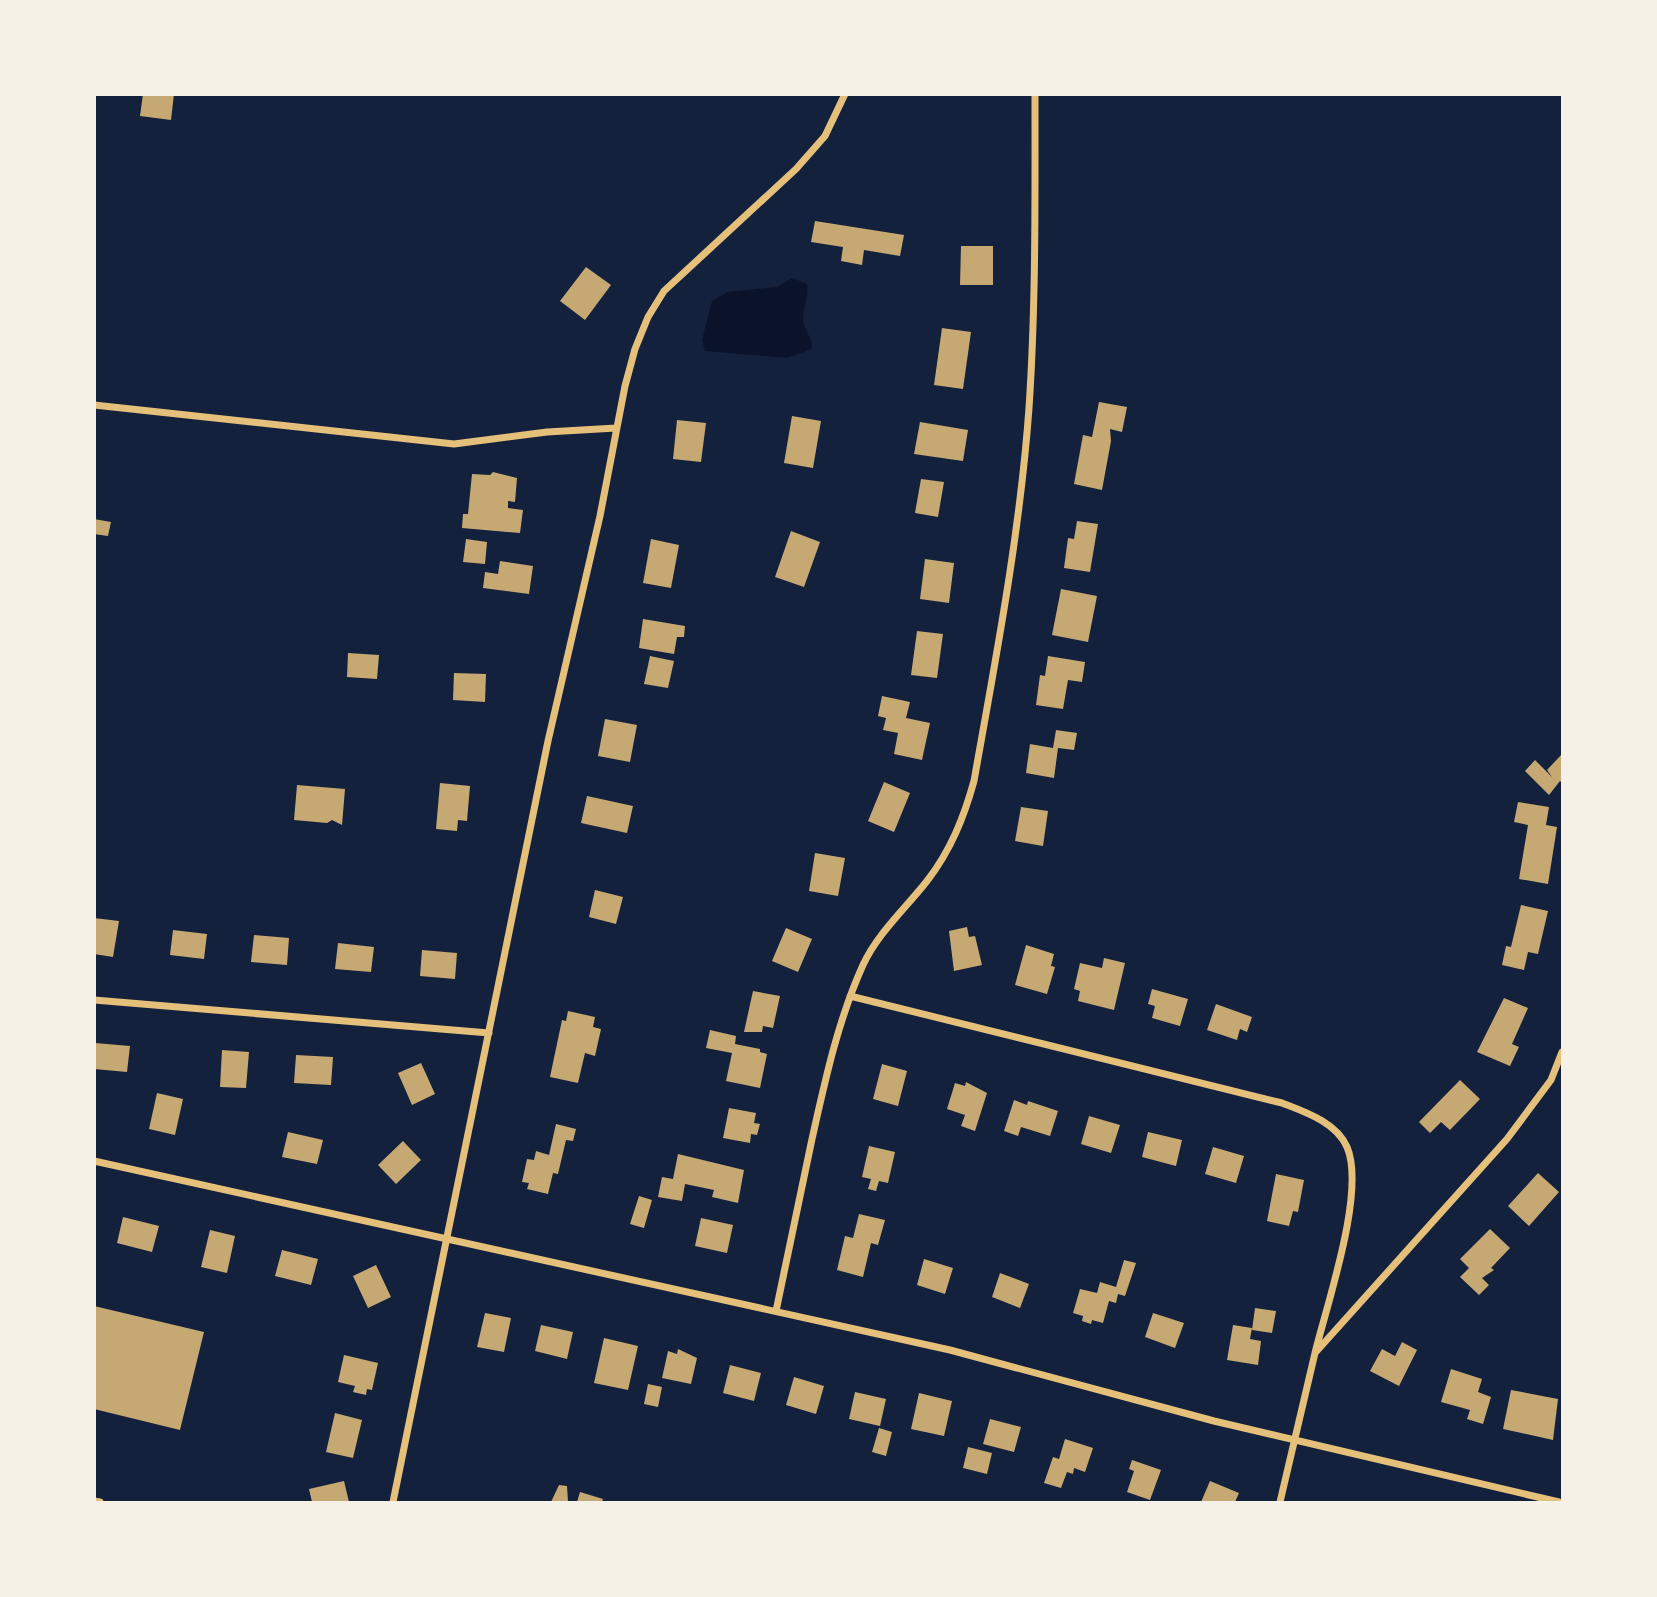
<svg xmlns="http://www.w3.org/2000/svg" width="1657" height="1597" font-family="Commissioner,sans-serif">
	<rect width="100%" height="100%" fill="#14213d"/>
	<path fill="#0b132b" d="M 792,278 L 807,284 C 809,297 803,307 803,320 C 804,331 813,338 812,349 L 787,358 L 705,351 L 702,340 L 712,301 L 728,292 L 777,287 Z"/>
	<path fill="#c6a872" d="M 143,94 L 174,94 L 171,120 L 140,116 Z
		M 815,221 L 904,235 L 900,256 L 864,250 L 862,265 L 841,261 L 843,247 L 811,242 Z
		M 961,246 L 993,246 L 993,285 L 960,285 Z
		M 586,267 L 611,285 L 585,320 L 560,301 Z
		M 942,328 L 971,332 L 963,389 L 934,385 Z
		M 1099,402 L 1127,407 L 1122,432 L 1110,429 L 1111,441 L 1102,490 L 1074,484 L 1083,435 L 1092,437 Z
		M 792,416 L 821,421 L 813,468 L 784,463 Z
		M 677,420 L 706,423 L 701,462 L 673,459 Z
		M 920,422 L 968,430 L 963,461 L 914,454 Z
		M 493,472 L 517,478 L 515,502 L 508,501 L 508,508 L 523,510 L 520,533 L 462,528 L 463,514 L 468,514 L 472,474 L 490,475 Z
		M 921,479 L 944,482 L 938,517 L 915,513 Z
		M 94,519 L 111,522 L 108,536 L 94,534 Z
		M 1077,521 L 1098,524 L 1090,572 L 1064,568 L 1068,538 L 1074,539 Z
		M 791,531 L 820,542 L 804,587 L 775,577 Z
		M 466,539 L 487,542 L 485,564 L 463,562 Z
		M 651,539 L 679,545 L 671,588 L 643,583 Z
		M 925,559 L 954,563 L 949,603 L 920,599 Z
		M 500,561 L 533,566 L 529,594 L 483,588 L 485,572 L 498,574 Z
		M 1061,589 L 1097,596 L 1088,642 L 1052,635 Z
		M 643,619 L 685,626 L 684,637 L 677,637 L 674,654 L 639,648 Z
		M 917,631 L 943,634 L 937,678 L 911,675 Z
		M 348,653 L 379,655 L 377,679 L 347,677 Z
		M 650,656 L 674,661 L 668,688 L 644,684 Z
		M 1048,656 L 1085,662 L 1082,682 L 1068,680 L 1063,709 L 1036,705 L 1040,675 L 1045,676 Z
		M 454,673 L 486,674 L 485,702 L 453,700 Z
		M 882,696 L 910,702 L 906,718 L 930,723 L 922,760 L 894,754 L 898,733 L 883,730 L 886,718 L 878,716 Z
		M 605,719 L 637,725 L 630,762 L 598,756 Z
		M 1056,730 L 1077,733 L 1074,750 L 1058,748 L 1054,778 L 1026,773 L 1030,744 L 1053,748 Z
		M 1562,754 L 1562,783 L 1560,781 L 1549,795 L 1525,771 L 1535,760 L 1552,777 L 1547,770 Z
		M 884,782 L 910,793 L 894,832 L 868,821 Z
		M 440,783 L 470,786 L 467,821 L 458,820 L 457,831 L 436,829 Z
		M 297,785 L 345,789 L 342,825 L 332,820 L 327,823 L 294,820 Z
		M 587,796 L 633,806 L 627,833 L 581,823 Z
		M 1518,802 L 1549,807 L 1546,825 L 1557,827 L 1548,884 L 1519,879 L 1528,825 L 1514,822 Z
		M 1021,807 L 1048,811 L 1043,846 L 1015,841 Z
		M 815,853 L 845,858 L 838,896 L 809,891 Z
		M 595,890 L 623,897 L 616,924 L 589,917 Z
		M 1521,905 L 1548,911 L 1538,954 L 1528,952 L 1524,970 L 1502,965 L 1506,946 L 1511,947 Z
		M 94,918 L 119,921 L 113,957 L 94,954 Z
		M 967,927 L 969,937 L 975,936 L 982,965 L 954,971 L 949,931 Z
		M 786,928 L 812,939 L 798,972 L 772,961 Z
		M 173,930 L 207,934 L 204,959 L 170,955 Z
		M 254,935 L 289,938 L 287,965 L 251,962 Z
		M 338,943 L 374,947 L 371,972 L 335,969 Z
		M 1026,945 L 1054,954 L 1051,966 L 1055,967 L 1047,994 L 1015,985 Z
		M 422,950 L 457,953 L 455,979 L 420,976 Z
		M 1104,958 L 1125,963 L 1114,1010 L 1078,1001 L 1080,991 L 1074,989 L 1080,963 L 1102,968 Z
		M 1152,989 L 1188,999 L 1180,1026 L 1152,1018 L 1155,1006 L 1148,1004 Z
		M 753,991 L 780,996 L 773,1028 L 763,1026 L 762,1032 L 744,1032 Z
		M 1504,998 L 1528,1008 L 1512,1044 L 1519,1047 L 1510,1066 L 1477,1052 Z
		M 1216,1004 L 1252,1017 L 1247,1032 L 1240,1029 L 1237,1040 L 1207,1030 Z
		M 568,1011 L 595,1017 L 593,1027 L 601,1029 L 595,1056 L 585,1053 L 578,1083 L 550,1077 L 562,1020 L 566,1021 Z
		M 710,1030 L 736,1036 L 735,1044 L 760,1049 L 760,1052 L 767,1054 L 760,1088 L 726,1081 L 732,1053 L 706,1048 Z
		M 95,1043 L 130,1046 L 127,1072 L 94,1069 Z
		M 222,1050 L 249,1052 L 246,1088 L 220,1087 Z
		M 296,1055 L 333,1057 L 331,1085 L 294,1083 Z
		M 421,1063 L 435,1094 L 412,1105 L 398,1073 Z
		M 882,1064 L 907,1071 L 898,1106 L 873,1099 Z
		M 1460,1080 L 1480,1099 L 1450,1130 L 1441,1122 L 1430,1133 L 1419,1122 Z
		M 966,1082 L 987,1093 L 975,1131 L 961,1126 L 965,1115 L 947,1109 L 955,1083 L 965,1086 Z
		M 157,1093 L 183,1099 L 175,1135 L 149,1129 Z
		M 1014,1100 L 1027,1105 L 1028,1101 L 1058,1111 L 1050,1136 L 1021,1127 L 1018,1136 L 1004,1131 Z
		M 729,1108 L 756,1113 L 754,1123 L 760,1124 L 757,1135 L 751,1134 L 750,1143 L 723,1138 Z
		M 1089,1116 L 1120,1125 L 1111,1153 L 1081,1144 Z
		M 556,1124 L 576,1129 L 573,1141 L 566,1140 L 558,1174 L 553,1173 L 548,1194 L 527,1189 L 529,1183 L 522,1182 L 527,1159 L 534,1160 L 536,1151 L 549,1155 Z
		M 288,1132 L 323,1140 L 317,1164 L 282,1157 Z
		M 1148,1132 L 1182,1140 L 1176,1166 L 1142,1157 Z
		M 403,1141 L 421,1160 L 396,1184 L 378,1165 Z
		M 869,1146 L 895,1152 L 888,1183 L 879,1181 L 876,1191 L 868,1189 L 871,1179 L 862,1177 Z
		M 1213,1147 L 1244,1156 L 1236,1183 L 1205,1174 Z
		M 678,1154 L 744,1170 L 738,1203 L 712,1197 L 714,1190 L 685,1184 L 682,1201 L 658,1197 L 662,1177 L 673,1179 Z
		M 1538,1173 L 1559,1192 L 1529,1226 L 1508,1206 Z
		M 1276,1174 L 1304,1180 L 1298,1212 L 1293,1211 L 1289,1226 L 1267,1221 Z
		M 639,1196 L 652,1200 L 644,1228 L 630,1224 Z
		M 859,1214 L 885,1220 L 878,1245 L 871,1243 L 863,1277 L 837,1270 L 845,1236 L 853,1238 Z
		M 123,1217 L 159,1226 L 152,1252 L 117,1243 Z
		M 701,1218 L 733,1225 L 727,1253 L 695,1246 Z
		M 1490,1229 L 1510,1248 L 1491,1268 L 1494,1270 L 1482,1278 L 1489,1285 L 1479,1295 L 1460,1277 L 1469,1268 L 1460,1259 Z
		M 210,1230 L 235,1236 L 227,1273 L 201,1267 Z
		M 282,1250 L 318,1259 L 311,1285 L 275,1276 Z
		M 924,1259 L 953,1268 L 945,1294 L 917,1285 Z
		M 1124,1260 L 1136,1263 L 1125,1296 L 1118,1294 L 1116,1303 L 1109,1301 L 1103,1323 L 1092,1320 L 1091,1324 L 1082,1321 L 1083,1316 L 1073,1313 L 1080,1289 L 1097,1293 L 1100,1282 L 1116,1287 Z
		M 376,1265 L 391,1297 L 368,1308 L 353,1276 Z
		M 1000,1273 L 1029,1284 L 1020,1308 L 992,1297 Z
		M 94,1306 L 204,1332 L 180,1430 L 94,1409 Z
		M 1255,1308 L 1276,1311 L 1272,1333 L 1252,1330 Z
		M 485,1313 L 511,1318 L 504,1352 L 477,1347 Z
		M 1153,1313 L 1184,1323 L 1175,1348 L 1145,1337 Z
		M 541,1325 L 573,1332 L 567,1359 L 535,1351 Z
		M 1233,1325 L 1252,1328 L 1250,1339 L 1261,1341 L 1258,1365 L 1227,1360 Z
		M 604,1338 L 638,1346 L 628,1390 L 594,1383 Z
		M 1402,1342 L 1417,1350 L 1399,1386 L 1370,1371 L 1382,1349 L 1395,1356 Z
		M 678,1349 L 697,1358 L 691,1384 L 662,1378 L 668,1351 L 677,1354 Z
		M 344,1355 L 378,1363 L 372,1390 L 367,1389 L 366,1395 L 353,1392 L 355,1386 L 338,1382 Z
		M 730,1365 L 761,1373 L 754,1401 L 723,1393 Z
		M 1451,1369 L 1482,1379 L 1478,1392 L 1491,1397 L 1483,1424 L 1467,1419 L 1470,1410 L 1441,1402 Z
		M 794,1377 L 824,1386 L 816,1414 L 786,1405 Z
		M 648,1384 L 662,1387 L 658,1407 L 644,1404 Z
		M 1511,1390 L 1558,1399 L 1553,1440 L 1503,1429 Z
		M 855,1392 L 886,1399 L 880,1426 L 849,1419 Z
		M 919,1393 L 952,1401 L 944,1436 L 911,1429 Z
		M 335,1413 L 362,1420 L 353,1458 L 326,1452 Z
		M 990,1419 L 1021,1427 L 1014,1452 L 983,1444 Z
		M 879,1428 L 892,1432 L 886,1456 L 872,1452 Z
		M 1065,1439 L 1093,1448 L 1085,1472 L 1074,1468 L 1073,1474 L 1067,1472 L 1061,1488 L 1044,1483 L 1053,1457 L 1059,1459 Z
		M 968,1447 L 992,1453 L 987,1474 L 963,1468 Z
		M 1132,1460 L 1161,1470 L 1150,1500 L 1127,1492 L 1134,1471 L 1129,1469 Z
		M 344,1481 L 349,1502 L 312,1502 L 309,1489 Z
		M 1210,1481 L 1239,1493 L 1235,1502 L 1201,1502 Z
		M 559,1485 L 567,1486 L 568,1502 L 551,1502 Z
		M 580,1492 L 603,1499 L 602,1502 L 577,1502 Z"/>
	<g fill="none" stroke-linecap="round" stroke-linejoin="round">
		<path stroke="#e5c07b" stroke-width="7" d="M 94,405 L 454,444 L 547,432 L 616,428
			M 850,996 L 1282,1103 C 1305,1112 1336,1122 1347,1147 C 1366,1191 1327,1304 1315,1353
			M 94,1000 L 489,1033
			M 94,1161 L 950,1350 L 1214,1421 L 1559,1502
			M 776,1311 C 788,1254 800,1196 812,1139 C 825,1081 838,1020 863,965 C 878,933 905,909 927,881 C 951,850 964,817 974,781 C 996,657 1020,533 1029,408 C 1036,303 1035,199 1035,94
			M 94,1501 L 100,1502
			M 393,1502 L 548,741 L 600,516 L 625,386 L 635,349 L 648,317 L 664,291 L 796,169 L 825,136 L 845,94
			M 1280,1502 L 1315,1353 L 1507,1139 L 1551,1080 L 1562,1052"/>
	</g>
	<rect width="1657" height="1597" fill="none" stroke="#f6f1e7" stroke-width="192"/>
</svg>
